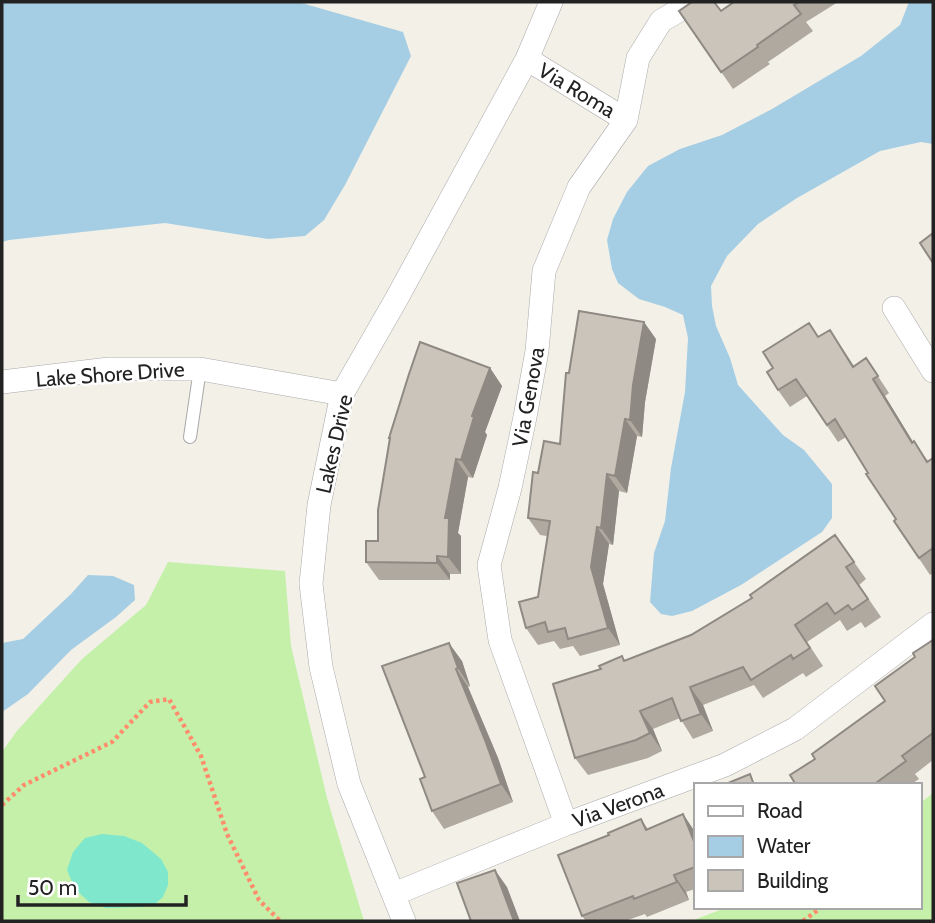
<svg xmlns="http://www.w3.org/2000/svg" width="935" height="923" font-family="Cabin,sans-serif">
	<rect width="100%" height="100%" fill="#f3f0e8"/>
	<path fill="#c4f0aa" d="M 168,562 L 285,571 L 291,646 L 327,798 L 364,921 L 2,921 L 2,752 L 16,732 L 82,659 L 146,605 Z
		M 933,793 L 933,921 L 691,921 L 728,907 L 919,907 L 919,804 Z"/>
	<path fill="#7fe8cc" d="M 102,834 L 124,836 L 142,843 L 161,859 L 168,872 L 168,885 L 163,897 L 155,904 L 142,907 L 106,908 L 89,902 L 75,889 L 67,870 L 73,852 L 85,838 Z"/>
	<path fill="#a5cee4" d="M 2,2 L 298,2 L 403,32 L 411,56 L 345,185 L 324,220 L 305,236 L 268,239 L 165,223 L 9,240 L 2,242 Z
		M 909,2 L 933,2 L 933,144 L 921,142 L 880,151 L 797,198 L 758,224 L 727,256 L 711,286 L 712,306 L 716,326 L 730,358 L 738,385 L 783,435 L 804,450 L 832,484 L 832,518 L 822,532 L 741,585 L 692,611 L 672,616 L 661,614 L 650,602 L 654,553 L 665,521 L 671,468 L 685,392 L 688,338 L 683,315 L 665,307 L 639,299 L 618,283 L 612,269 L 607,240 L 613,219 L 627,192 L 648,166 L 680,149 L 722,135 L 772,109 L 861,56 L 900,25 Z
		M 88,575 L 113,576 L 134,585 L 135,600 L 116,617 L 71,650 L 28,694 L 2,712 L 2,643 L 23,639 L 71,594 Z"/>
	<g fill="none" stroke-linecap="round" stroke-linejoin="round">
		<defs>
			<path id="lane" d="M 190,437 L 200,369"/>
			<path id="street" d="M 527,59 L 626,120
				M 894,308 L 933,371
				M 2,382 L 109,369 L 200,369 L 342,394
				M 566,824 L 500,640 L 489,565 L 510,488 L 525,417 L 537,351 L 544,271 L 579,187 L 626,120 L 638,58 L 661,21 L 693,2
				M 394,894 L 566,824 L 725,765 L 795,729 L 933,624
				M 404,921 L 349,784 L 321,667 L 311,584 L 319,505 L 342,394 L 397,298 L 527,59 L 551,2"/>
		</defs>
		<use href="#lane" stroke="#a9a9a9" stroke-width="14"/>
		<use href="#street" stroke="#a9a9a9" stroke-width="24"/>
		<path stroke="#ff8d6c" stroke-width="4.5" stroke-dasharray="3.5 3.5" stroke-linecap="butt" d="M 2,805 L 24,785 L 112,742 L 150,702 L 169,699 L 201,756 L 227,834 L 259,900 L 280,921
			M 803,921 L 822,907"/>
		<use href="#lane" stroke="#fff" stroke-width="12"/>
		<use href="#street" stroke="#fff" stroke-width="23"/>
	</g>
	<path fill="#afa9a0" d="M 734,2 L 838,2 L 806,22 L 813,31 L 768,62 L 770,64 L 733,89 L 679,11 L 721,11 Z
		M 809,323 L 819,337 L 830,330 L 854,366 L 866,358 L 889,393 L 885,396 L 913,442 L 928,461 L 933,459 L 933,573 L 930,575 L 894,521 L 896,519 L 846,437 L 838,442 L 807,396 L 790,407 L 778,390 Z
		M 656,339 L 645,402 L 642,437 L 637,436 L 627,493 L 619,491 L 613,545 L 609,544 L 603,584 L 620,645 L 580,656 L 573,646 L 560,649 L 554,641 L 538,645 L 526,628 L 538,597 L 547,536 L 540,535 L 528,518 L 538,473 L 560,444 L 569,373 Z
		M 490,368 L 502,386 L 485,432 L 487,435 L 473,478 L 468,477 L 458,533 L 461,536 L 461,574 L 450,574 L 450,580 L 379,580 L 366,562 L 378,541 L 390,439 L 389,438 Z
		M 835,535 L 866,579 L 859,585 L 881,617 L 865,628 L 861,622 L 847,631 L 840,620 L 807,642 L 823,666 L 806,677 L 803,673 L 763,698 L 754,685 L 703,705 L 713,731 L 693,739 L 680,718 L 653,729 L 662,751 L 648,758 L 588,775 L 575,758 L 601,669 L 622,656 L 625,661 L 691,635 L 752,598 Z
		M 933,640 L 933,760 L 915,774 L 919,779 L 910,785 L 796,785 L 815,759 L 885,701 L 915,657 Z
		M 462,661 L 470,686 L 468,687 L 498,758 L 513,802 L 444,829 L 432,811 L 425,777 L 382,666 Z
		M 683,814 L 695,832 L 695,889 L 686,892 L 689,900 L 647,917 L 645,914 L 625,921 L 586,921 L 582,916 L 609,835 L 641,819 L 648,829 Z"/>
	<path fill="#8e8982" d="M 644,322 L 656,339 L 645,402 L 642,437 L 630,420 L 633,385 Z
		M 490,368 L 502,386 L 485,432 L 487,435 L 473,478 L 461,460 L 472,416 Z
		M 873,379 L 885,396 L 924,460 L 912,443 Z
		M 625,419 L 637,436 L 627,493 L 615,476 Z
		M 456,459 L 468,477 L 458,533 L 461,536 L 461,574 L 448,557 L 445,518 Z
		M 607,474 L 619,491 L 613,545 L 601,528 Z
		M 597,527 L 609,544 L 603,584 L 620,645 L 608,628 L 591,567 Z
		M 437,556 L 450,574 L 450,580 L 437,563 Z
		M 449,643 L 462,661 L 470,686 L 458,668 Z
		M 456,669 L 468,687 L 498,758 L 513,802 L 501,784 Z
		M 690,687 L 703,705 L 713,731 L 701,714 Z
		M 640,711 L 653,729 L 662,751 L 650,733 Z
		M 683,814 L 695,832 L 695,844 Z
		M 495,870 L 507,887 L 520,921 L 514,921 Z
		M 674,875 L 686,892 L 689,900 L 677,882 Z"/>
	<path fill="#cbc4ba" stroke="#8e8982" stroke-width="2" d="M 692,2 L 714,2 L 721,11 L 734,2 L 799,2 L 794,5 L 801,14 L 757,45 L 758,47 L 721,72 L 679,11 Z
		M 933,233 L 933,263 L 920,243 Z
		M 579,311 L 644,322 L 633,385 L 630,420 L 625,419 L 615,476 L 607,474 L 601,528 L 597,527 L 591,567 L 608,628 L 568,639 L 565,628 L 548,632 L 545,622 L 526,628 L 519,602 L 538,597 L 550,521 L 528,518 L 533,472 L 538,473 L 544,441 L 560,444 L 566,373 L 569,373 Z
		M 809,323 L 818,337 L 830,330 L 853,367 L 866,358 L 878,376 L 873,379 L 912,443 L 914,441 L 927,462 L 933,458 L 933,548 L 919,558 L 894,521 L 896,519 L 866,474 L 868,473 L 835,419 L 827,425 L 796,379 L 778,390 L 767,372 L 773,368 L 763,352 Z
		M 420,342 L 490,368 L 472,416 L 474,417 L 461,460 L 456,459 L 445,518 L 449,518 L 448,557 L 437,556 L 437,563 L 366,562 L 366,541 L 378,541 L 378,510 L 390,438 L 389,438 L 409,374 Z
		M 835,535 L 854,562 L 846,567 L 868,599 L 852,610 L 848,605 L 835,614 L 827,603 L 795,625 L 810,648 L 793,659 L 791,655 L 751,680 L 743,667 L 690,687 L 701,714 L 681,721 L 672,698 L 640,711 L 650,733 L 636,740 L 575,758 L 553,684 L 601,669 L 599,666 L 622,656 L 624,661 L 691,635 L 752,598 L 750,595 Z
		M 933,640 L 933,733 L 902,756 L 906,761 L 873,785 L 796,785 L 790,775 L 815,759 L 812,754 L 885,701 L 875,686 L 915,657 L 913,653 Z
		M 449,643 L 458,668 L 456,669 L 485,740 L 501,784 L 432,811 L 420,779 L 425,777 L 382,666 Z
		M 750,774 L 754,785 L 729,785 L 728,783 Z
		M 683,814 L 695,844 L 695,867 L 674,875 L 677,882 L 634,899 L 633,896 L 582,916 L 558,855 L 609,835 L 608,833 L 641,819 L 646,830 Z
		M 495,870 L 514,921 L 471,921 L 457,883 Z"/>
	<g text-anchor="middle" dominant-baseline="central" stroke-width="5" stroke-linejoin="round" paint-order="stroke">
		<g font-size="21" fill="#222" stroke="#fff">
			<text transform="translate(577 90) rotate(31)">Via Roma</text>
			<text transform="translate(110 374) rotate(-4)">Lake Shore Drive</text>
			<text transform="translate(528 397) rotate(-80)">Via Genova</text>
			<text transform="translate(334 444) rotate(-77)">Lakes Drive</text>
			<text transform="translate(618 805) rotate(-20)">Via Verona</text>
		</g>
	</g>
	<rect width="935" height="923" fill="none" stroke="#222222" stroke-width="7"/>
	<rect x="694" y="783" width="228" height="126" fill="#ffffff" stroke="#a7a7a7" stroke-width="2"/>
	<rect x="708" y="806" width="35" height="10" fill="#ffffff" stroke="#a7a7a7" stroke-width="2"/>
	<text x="757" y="818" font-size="21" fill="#222222">Road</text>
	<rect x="708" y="836" width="35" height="21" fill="#a5cee4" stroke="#a7a7a7" stroke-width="2"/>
	<text x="757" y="853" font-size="21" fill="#222222">Water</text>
	<rect x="708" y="870" width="35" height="21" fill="#cbc4ba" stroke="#a7a7a7" stroke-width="2"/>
	<text x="757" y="888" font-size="21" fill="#222222">Building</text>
	<path d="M18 895v10h168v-10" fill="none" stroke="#222222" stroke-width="3.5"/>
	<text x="28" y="895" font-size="21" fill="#222222" stroke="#ffffff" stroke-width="5" paint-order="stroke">50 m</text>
</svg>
